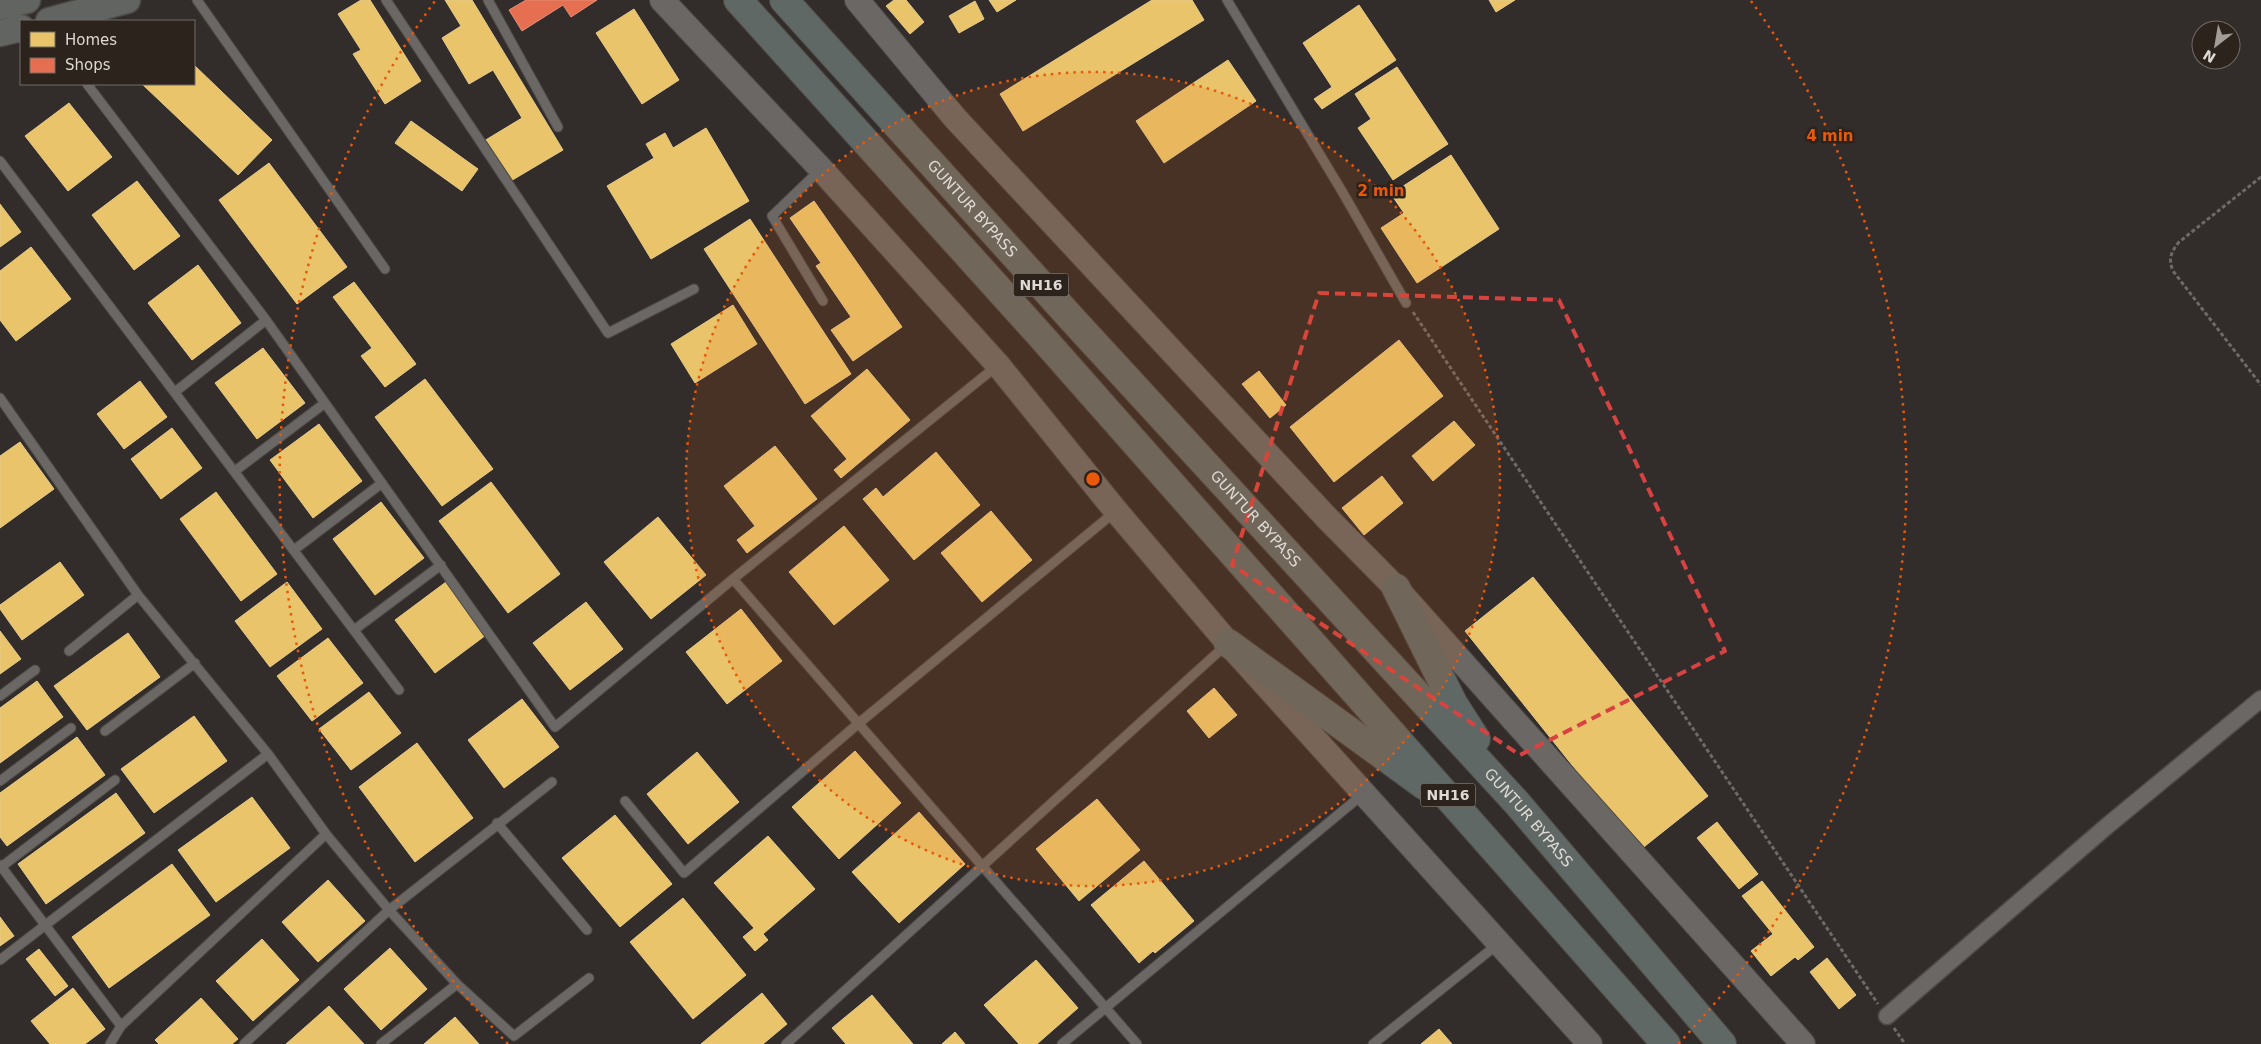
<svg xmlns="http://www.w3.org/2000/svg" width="2261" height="1044" font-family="'DejaVu Sans',sans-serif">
	<rect width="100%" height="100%" fill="#322d2a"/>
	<path fill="#e9c46a" stroke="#e6ca8a" d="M 361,0 L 370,0 L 421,81 L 385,104 L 353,54 L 361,50 L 338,14 Z
		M 445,0 L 472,0 L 563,150 L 509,182 L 484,141 L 522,118 L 493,70 L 469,84 L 442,38 L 461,26 Z
		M 894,0 L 906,0 L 924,22 L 910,34 L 886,6 Z
		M 989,0 L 1016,0 L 997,12 Z
		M 1152,0 L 1192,0 L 1204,20 L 1023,131 L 1000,94 Z
		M 1489,0 L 1515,0 L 1496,12 Z
		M 975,1 L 984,19 L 959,33 L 949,16 Z
		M 1359,5 L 1396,60 L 1322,109 L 1314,99 L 1332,87 L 1303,43 Z
		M 634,9 L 679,80 L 642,104 L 596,33 Z
		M 1228,60 L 1256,101 L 1164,163 L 1136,121 Z
		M 194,65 L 272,140 L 238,175 L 142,84 L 194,84 Z
		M 1397,67 L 1448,144 L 1393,180 L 1358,128 L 1371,119 L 1355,94 Z
		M 69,103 L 112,157 L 68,191 L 25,136 Z
		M 411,121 L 478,169 L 462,191 L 395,143 Z
		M 706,128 L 749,201 L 651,259 L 607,186 L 654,158 L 646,144 L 665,133 L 673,148 Z
		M 1451,155 L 1499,229 L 1417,283 L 1381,228 L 1404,213 L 1391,194 Z
		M 269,163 L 347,267 L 297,304 L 219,200 Z
		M 137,181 L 180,236 L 134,270 L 92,215 Z
		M 814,201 L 902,327 L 853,361 L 831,330 L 851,317 L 816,266 L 821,263 L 790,218 Z
		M 0,204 L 21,232 L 0,247 Z
		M 750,219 L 851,374 L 805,404 L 704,249 Z
		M 31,247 L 71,299 L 16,341 L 0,320 L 0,271 Z
		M 198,265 L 241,323 L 192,360 L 148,303 Z
		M 354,282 L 416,364 L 385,387 L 361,356 L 372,348 L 333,297 Z
		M 733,305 L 757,344 L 695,383 L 671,344 Z
		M 1399,340 L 1443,396 L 1334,482 L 1290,427 Z
		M 263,348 L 305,403 L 257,439 L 215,383 Z
		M 867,369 L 910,420 L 841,478 L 834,470 L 847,459 L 811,416 Z
		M 1259,371 L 1286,405 L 1270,418 L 1242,384 Z
		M 425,379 L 493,469 L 442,506 L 375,417 Z
		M 140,381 L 167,417 L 124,449 L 97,414 Z
		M 1454,421 L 1475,445 L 1433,481 L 1412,456 Z
		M 319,424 L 362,481 L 313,518 L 270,460 Z
		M 172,428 L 202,468 L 161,499 L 131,459 Z
		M 20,442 L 54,489 L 0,528 L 0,456 Z
		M 775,446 L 817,499 L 747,553 L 737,540 L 755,526 L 724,486 Z
		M 936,452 L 980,505 L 914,560 L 863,499 L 876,488 L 883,497 Z
		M 1382,476 L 1403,503 L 1364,535 L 1342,508 Z
		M 491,482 L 560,574 L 508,613 L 439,521 Z
		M 216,492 L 277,574 L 241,601 L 180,519 Z
		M 381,502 L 424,558 L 375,595 L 333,539 Z
		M 991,511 L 1032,560 L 982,602 L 941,553 Z
		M 658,517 L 706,575 L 651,619 L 604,562 Z
		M 844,526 L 889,580 L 834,625 L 789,572 Z
		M 60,562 L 84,595 L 22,640 L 0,609 L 0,605 Z
		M 1533,577 L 1708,796 L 1640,850 L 1465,631 Z
		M 287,582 L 322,629 L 270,667 L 235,621 Z
		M 446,582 L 486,635 L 435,673 L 395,620 Z
		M 586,602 L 623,649 L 570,690 L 533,643 Z
		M 741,609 L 782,661 L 727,704 L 686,652 Z
		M 0,631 L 21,659 L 0,674 Z
		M 128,633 L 160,677 L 87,730 L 54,686 Z
		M 328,638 L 363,683 L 312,721 L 277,676 Z
		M 37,681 L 63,717 L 0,763 L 0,708 Z
		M 1214,688 L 1237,715 L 1209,738 L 1187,711 Z
		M 369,692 L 401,733 L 351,770 L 319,729 Z
		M 522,699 L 559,747 L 504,788 L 468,740 Z
		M 194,716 L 227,761 L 154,813 L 121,769 Z
		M 77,737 L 105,775 L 7,846 L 0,837 L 0,793 Z
		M 417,743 L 473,818 L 415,862 L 359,787 Z
		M 855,751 L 901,803 L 839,859 L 792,807 Z
		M 697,752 L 739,802 L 688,844 L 647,794 Z
		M 116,793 L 145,833 L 46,904 L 18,864 Z
		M 252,797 L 290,848 L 216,902 L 178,850 Z
		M 1097,799 L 1140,850 L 1079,901 L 1036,849 Z
		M 919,812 L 965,864 L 899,923 L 852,872 Z
		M 615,815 L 672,884 L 620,927 L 562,858 Z
		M 1717,822 L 1758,874 L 1739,889 L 1697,838 Z
		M 768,836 L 815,889 L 763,934 L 768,940 L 755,951 L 743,937 L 754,928 L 714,883 Z
		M 1144,861 L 1194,921 L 1155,953 L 1153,951 L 1139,963 L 1091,905 Z
		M 172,864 L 210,915 L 109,988 L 72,937 Z
		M 328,880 L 365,921 L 318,962 L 282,922 Z
		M 1762,881 L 1814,947 L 1798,960 L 1795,957 L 1771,976 L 1751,951 L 1773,934 L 1742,896 Z
		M 683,898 L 746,975 L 693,1019 L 630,942 Z
		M 0,917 L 14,936 L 0,946 Z
		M 262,939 L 299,980 L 253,1021 L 216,981 Z
		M 390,948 L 427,989 L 381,1030 L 344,989 Z
		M 39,949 L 68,986 L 55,996 L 26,959 Z
		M 1827,958 L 1856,995 L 1839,1009 L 1810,972 Z
		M 1036,960 L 1078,1008 L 1037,1044 L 1019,1044 L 984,1005 Z
		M 73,988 L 105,1029 L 85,1044 L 50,1044 L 31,1021 Z
		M 762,993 L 787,1024 L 763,1044 L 701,1044 Z
		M 872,995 L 913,1044 L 846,1044 L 832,1028 Z
		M 201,998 L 238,1039 L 232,1044 L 159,1044 L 155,1040 Z
		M 329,1006 L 364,1044 L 286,1044 Z
		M 455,1017 L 479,1044 L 424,1044 Z
		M 1439,1029 L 1452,1044 L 1421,1044 Z
		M 955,1032 L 965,1044 L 942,1044 Z"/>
	<path fill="#e76f51" stroke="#e48f78" d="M 526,0 L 597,0 L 571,17 L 563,5 L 522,31 L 509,10 Z"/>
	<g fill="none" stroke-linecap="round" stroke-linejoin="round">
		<defs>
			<path id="lane" d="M 197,0 L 385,269
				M 386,0 L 608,333 L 694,289
				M 488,0 L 558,127
				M 1227,0 L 1343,193 L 1406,303
				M 87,84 L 266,320 L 555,727 L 733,579 L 998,365
				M 0,161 L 399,690
				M 821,169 L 772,216 L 823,301
				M 175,392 L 266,320
				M 0,398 L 138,595 L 268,754 L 326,834 L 389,910 L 457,984 L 514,1036 L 589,978
				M 235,471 L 325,403
				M 294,550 L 382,483
				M 733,579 L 1137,1044
				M 354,630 L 441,565
				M 69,651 L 138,595
				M 0,696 L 35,670
				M 105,731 L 195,663
				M 0,781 L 71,728
				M 625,801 L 684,873 L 859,723 L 1116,511
				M 497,823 L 587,930
				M 0,865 L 121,1026
				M 0,868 L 115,780
				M 0,960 L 268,754
				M 110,1044 L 121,1026 L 326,834
				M 244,1044 L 389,910 L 552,782
				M 381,1044 L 457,984
				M 786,1044 L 1226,645
				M 1062,1044 L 1363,794
				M 1373,1044 L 1498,944"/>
			<path id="street" d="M 1887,1016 L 2107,826 L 2261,699"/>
			<path id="secondary" d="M 662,0 L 821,169 L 998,365 L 1116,511 L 1228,643 L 1590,1044
				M 857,0 L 955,118 L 1326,517 L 1396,588 L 1803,1044"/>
			<path id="primary" d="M 0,6 L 27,0
				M 49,21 L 127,0
				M 0,33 L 21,28"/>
			<g id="highway">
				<path d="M 738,0 L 1040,335 L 1666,1044"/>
				<path id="s1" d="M 784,0 L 1072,319 L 1517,803 L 1722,1044"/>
				<path d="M 1396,588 L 1453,703 L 1476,739"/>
				<path d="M 1228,643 L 1425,786"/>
			</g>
		</defs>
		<use href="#lane" stroke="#4d4945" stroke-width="11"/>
		<use href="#street" stroke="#4d4945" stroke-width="19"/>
		<use href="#secondary" stroke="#4d4945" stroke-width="26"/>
		<use href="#primary" stroke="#4d4945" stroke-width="29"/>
		<use href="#highway" stroke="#4d4945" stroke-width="30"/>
		<path stroke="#6e6a67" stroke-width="3" stroke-dasharray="4 2.5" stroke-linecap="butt" d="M 2261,177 L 2179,242 C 2171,252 2168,259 2173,271 L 2261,385
			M 1413,312 L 1878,1004
			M 1894,1028 L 1905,1044"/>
		<use href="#lane" stroke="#6a6764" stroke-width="9"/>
		<use href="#street" stroke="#6a6764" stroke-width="16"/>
		<use href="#secondary" stroke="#6a6764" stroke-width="24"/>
		<use href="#primary" stroke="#616461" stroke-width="26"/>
		<use href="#highway" stroke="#606865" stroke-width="28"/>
	</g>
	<path fill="none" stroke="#d74342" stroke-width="4" stroke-dasharray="10 6" stroke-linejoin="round" d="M 1319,293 L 1559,300 L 1725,651 L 1520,755 L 1232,565 Z"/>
	<circle cx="1093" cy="479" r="407" fill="#e8590c" fill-opacity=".12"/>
	<g fill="none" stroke="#e8590c" stroke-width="2.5" stroke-dasharray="2.5 5">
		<circle cx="1093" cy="479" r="407"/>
		<path d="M508 1044A813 813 0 0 1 435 1M1751 1A813 813 0 0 1 1678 1044"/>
	</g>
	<g text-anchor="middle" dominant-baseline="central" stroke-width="5" stroke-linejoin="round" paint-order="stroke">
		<g fill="#2b231c" stroke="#a8a29d" stroke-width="1">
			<rect x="1013.5" y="273.5" width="55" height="23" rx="4"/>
			<rect x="1420.5" y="783.5" width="55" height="23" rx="4"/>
		</g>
		<g font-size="14" font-weight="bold" fill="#ded9d4">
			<text x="1041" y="285">NH16</text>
			<text x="1448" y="795">NH16</text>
		</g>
		<g font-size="15" fill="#ded9d4" stroke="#2b231c">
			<text stroke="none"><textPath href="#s1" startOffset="281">GUNTUR BYPASS</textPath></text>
			<text stroke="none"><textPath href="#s1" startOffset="701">GUNTUR BYPASS</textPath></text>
			<text stroke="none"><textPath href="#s1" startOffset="1106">GUNTUR BYPASS</textPath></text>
		</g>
	</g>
	<circle cx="1093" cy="479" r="8" fill="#e8590c" stroke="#2b231c" stroke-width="2.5"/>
	<g font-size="15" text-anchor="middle" font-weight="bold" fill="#e8590c" stroke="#2b231c" stroke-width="5" stroke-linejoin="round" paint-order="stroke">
		<text x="1830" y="141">4 min</text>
		<text x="1381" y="196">2 min</text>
	</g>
	<rect x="20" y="20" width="175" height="65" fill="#2b231c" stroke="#736c66"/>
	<rect x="30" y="32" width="25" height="15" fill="#e9c46a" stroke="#736c66"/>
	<text x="65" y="45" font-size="15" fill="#ded9d4">Homes</text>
	<rect x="30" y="58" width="25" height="15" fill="#e76f51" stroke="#736c66"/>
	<text x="65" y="70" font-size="15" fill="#ded9d4">Shops</text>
	<g transform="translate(2216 45) rotate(211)"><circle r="24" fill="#2b231c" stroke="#736c66"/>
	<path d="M0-4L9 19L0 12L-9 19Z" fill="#a29d98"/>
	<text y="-8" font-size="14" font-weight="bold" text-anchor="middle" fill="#ded9d4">N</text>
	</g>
</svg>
